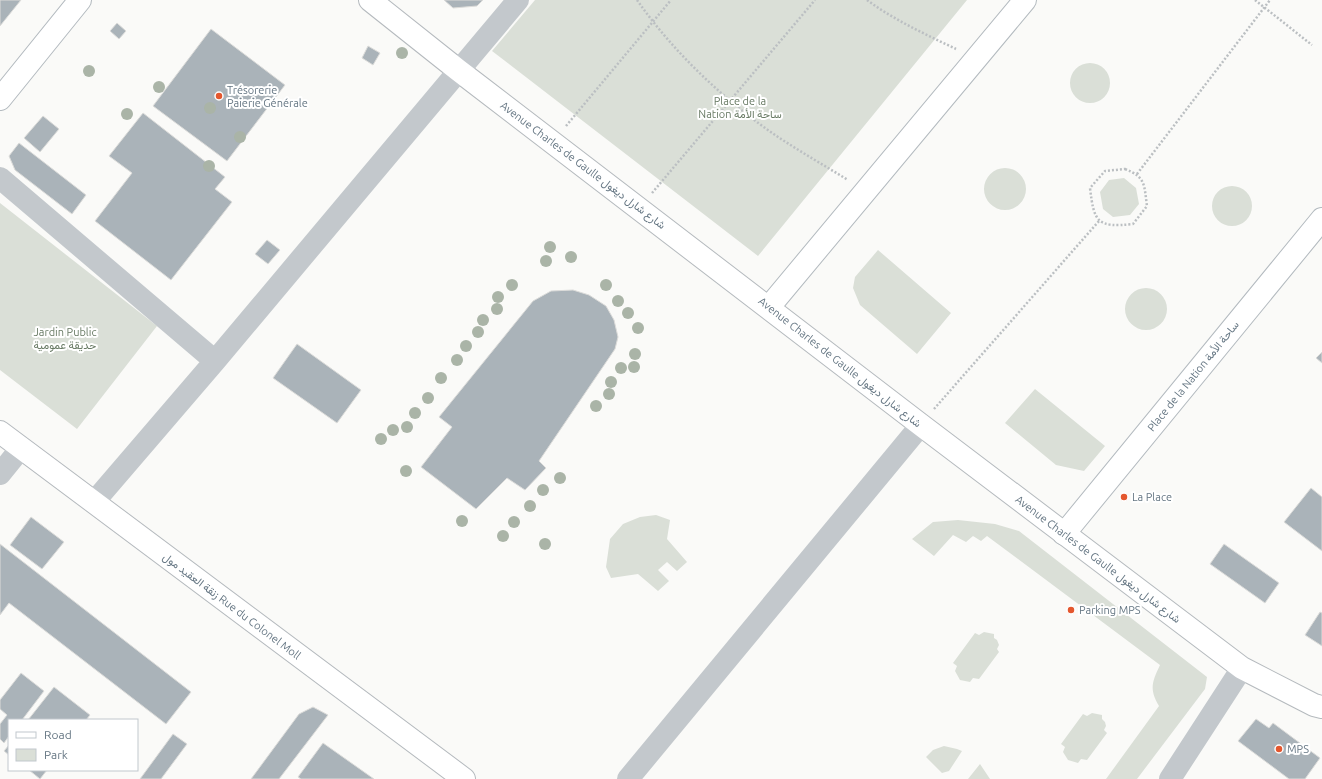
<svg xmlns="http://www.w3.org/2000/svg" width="1322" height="779" font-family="Ubuntu,Vazirmatn,sans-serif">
	<rect width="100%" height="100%" fill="#fafaf8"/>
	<path fill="#dadfd7" d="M 535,0 L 967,0 L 758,256 L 492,51 Z
		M1070 83a20 20 0 1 1 40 0a20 20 0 1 1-40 0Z
		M984 189a21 21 0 1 1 42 0a21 21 0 1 1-42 0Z
		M 1124,178 L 1136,188 L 1139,204 L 1130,215 L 1113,217 L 1103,209 L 1100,192 L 1109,180 Z
		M1212 206a20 20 0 1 1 40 0a20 20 0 1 1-40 0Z
		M 0,203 L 157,326 L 77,429 L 0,370 Z
		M 878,250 L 951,313 L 917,354 L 860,305 L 853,288 L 855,277 Z
		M1125 309a21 21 0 1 1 42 0a21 21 0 1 1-42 0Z
		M 1035,389 L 1105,446 L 1084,471 L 1056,465 L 1005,423 Z
		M 656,515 L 670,520 L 667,539 L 687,562 L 677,571 L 667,562 L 658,570 L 669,581 L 658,591 L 638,574 L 611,578 L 606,567 L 610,539 L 623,524 L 640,517 Z
		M 958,520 L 995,524 L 1019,531 L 1207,677 L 1205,689 L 1137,779 L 1106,779 L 1159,706 C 1149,689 1152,682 1160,665 L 987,536 L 981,541 L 973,536 L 966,542 L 953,535 L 934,556 L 912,539 L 933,522 Z
		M 984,632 L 994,634 L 994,638 L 997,640 L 999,645 L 997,649 L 999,652 L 979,679 L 973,678 L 970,682 L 960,680 L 955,671 L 957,666 L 953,663 L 975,633 L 979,635 Z
		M 1092,713 L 1102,715 L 1102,719 L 1105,722 L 1106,726 L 1104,730 L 1107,733 L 1087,760 L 1081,759 L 1078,763 L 1068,760 L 1063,752 L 1065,747 L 1061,744 L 1083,714 L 1087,716 Z
		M 944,746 L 957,749 L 962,751 L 949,771 L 942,773 L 926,757 L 933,750 Z
		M 980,764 L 990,779 L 968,779 Z"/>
	<path fill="#aab3b9" stroke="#dcdcda" d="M 0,0 L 21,0 L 0,26 Z
		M 444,0 L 483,0 L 477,6 L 453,8 Z
		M 117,23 L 126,31 L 119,39 L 110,31 Z
		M 211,29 L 285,85 L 227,161 L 153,106 Z
		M 368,46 L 380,53 L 373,65 L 362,58 Z
		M 143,113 L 225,177 L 215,189 L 232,202 L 171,280 L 95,221 L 132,173 L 109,156 Z
		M 43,116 L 59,129 L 40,152 L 24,138 Z
		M 19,143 L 86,195 L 72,214 L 15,170 L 9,156 Z
		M 267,240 L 280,250 L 268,264 L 255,254 Z
		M 573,290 L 589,295 L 606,306 L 614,320 L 618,337 L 615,349 L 539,461 L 546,468 L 525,490 L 507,478 L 476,509 L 421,467 L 452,427 L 439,417 L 533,301 L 551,291 Z
		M 297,344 L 361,390 L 337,423 L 273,378 Z
		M 1322,352 L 1322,363 L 1316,358 Z
		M 1311,488 L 1322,497 L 1322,551 L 1284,522 Z
		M 31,517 L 64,542 L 42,569 L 10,545 Z
		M 0,544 L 191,692 L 166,724 L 9,603 L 0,615 Z
		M 1224,544 L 1279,583 L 1265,603 L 1210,564 Z
		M 1320,612 L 1322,613 L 1322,646 L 1305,635 Z
		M 21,673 L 44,691 L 22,720 L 9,720 L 9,736 L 4,743 L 0,739 L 0,724 L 7,715 L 0,709 L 0,700 Z
		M 54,687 L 90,715 L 86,720 L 28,720 Z
		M 313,707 L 328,715 L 279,779 L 251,779 L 299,714 Z
		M 1256,719 L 1269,728 L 1273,723 L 1320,758 L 1305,779 L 1289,779 L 1238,741 Z
		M 173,734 L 187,744 L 161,779 L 140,779 Z
		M 323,743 L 374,779 L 301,779 L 298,777 Z
		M 9,745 L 9,755 L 4,751 Z
		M 29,770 L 47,770 L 40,779 Z"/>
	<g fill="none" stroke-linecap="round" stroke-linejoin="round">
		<defs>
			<path id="secondary" d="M 0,99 L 80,0
				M 769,307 L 1025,0
				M 1064,534 L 1322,219"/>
			<path id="primary" d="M 370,0 L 458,70 L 921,425 L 1242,668 L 1314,705 L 1322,707
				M 0,432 L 464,779"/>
		</defs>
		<use href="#secondary" stroke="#b3babf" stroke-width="24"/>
		<use href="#primary" stroke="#b5babe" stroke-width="24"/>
		<path stroke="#bbbfc2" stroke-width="2.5" stroke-dasharray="2 2" stroke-linecap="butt" d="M 637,0 C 674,53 725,101 778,137 C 801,152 825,166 848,180
			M 867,0 C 894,20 925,34 956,49
			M 1255,0 L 1312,45
			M 566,126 L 671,0
			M 1125,169 C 1146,177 1144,185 1147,206 L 1133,224 C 1097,228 1094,222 1090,188 L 1105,171 Z
			M 1137,174 L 1270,0
			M 652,193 L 815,0
			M 934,409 L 1099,221"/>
		<path stroke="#c3c8cc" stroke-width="22" d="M 0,178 L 215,361
			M 0,474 L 21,448
			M 94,502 L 215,361 L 518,0
			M 628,779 L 921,425
			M 1170,779 L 1242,668"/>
		<use href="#secondary" stroke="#fff" stroke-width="22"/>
		<use href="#primary" stroke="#fff" stroke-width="22"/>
	</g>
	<g fill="#aab4a7">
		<circle cx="402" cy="53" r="6"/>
		<circle cx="89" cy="71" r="6"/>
		<circle cx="159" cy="87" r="6"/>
		<circle cx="210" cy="108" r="6"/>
		<circle cx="127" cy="114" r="6"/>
		<circle cx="240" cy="137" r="6"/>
		<circle cx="209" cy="166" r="6"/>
		<circle cx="550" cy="247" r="6"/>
		<circle cx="571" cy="257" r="6"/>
		<circle cx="546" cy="261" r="6"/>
		<circle cx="512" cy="285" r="6"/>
		<circle cx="606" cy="285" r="6"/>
		<circle cx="498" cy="297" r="6"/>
		<circle cx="618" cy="301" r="6"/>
		<circle cx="497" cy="309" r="6"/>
		<circle cx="628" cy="313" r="6"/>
		<circle cx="483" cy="320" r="6"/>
		<circle cx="638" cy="328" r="6"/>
		<circle cx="478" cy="332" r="6"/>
		<circle cx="466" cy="346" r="6"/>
		<circle cx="635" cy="354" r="6"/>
		<circle cx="457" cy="360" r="6"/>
		<circle cx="634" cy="367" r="6"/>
		<circle cx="621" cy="368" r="6"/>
		<circle cx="441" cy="378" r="6"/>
		<circle cx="611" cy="382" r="6"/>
		<circle cx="609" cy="394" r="6"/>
		<circle cx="428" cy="398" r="6"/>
		<circle cx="596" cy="406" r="6"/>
		<circle cx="415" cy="413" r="6"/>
		<circle cx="407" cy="427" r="6"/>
		<circle cx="393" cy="430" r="6"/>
		<circle cx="381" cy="439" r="6"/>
		<circle cx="406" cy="471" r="6"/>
		<circle cx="560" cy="478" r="6"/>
		<circle cx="543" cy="490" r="6"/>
		<circle cx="530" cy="506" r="6"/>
		<circle cx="462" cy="521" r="6"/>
		<circle cx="514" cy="522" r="6"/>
		<circle cx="503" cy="536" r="6"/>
		<circle cx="545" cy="544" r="6"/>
	</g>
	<g fill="#e4572e" stroke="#fff" stroke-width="1.5">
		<circle cx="219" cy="96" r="4"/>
		<circle cx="1124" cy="497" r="4"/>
		<circle cx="1071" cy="610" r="4"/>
		<circle cx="1279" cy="749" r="4"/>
	</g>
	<g text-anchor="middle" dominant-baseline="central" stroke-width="4" stroke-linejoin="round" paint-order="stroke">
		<g font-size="11" fill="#657683" stroke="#fff" text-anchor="start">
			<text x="227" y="90">Trésorerie<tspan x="227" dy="13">Paierie Générale</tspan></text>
			<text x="1132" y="497">La Place</text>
			<text x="1079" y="610">Parking MPS</text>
			<text x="1287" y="749">MPS</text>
		</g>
		<g font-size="11" fill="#687a64" stroke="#fff">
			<text x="740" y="101">Place de la<tspan x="740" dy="13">Nation ساحة الأمة</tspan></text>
			<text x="65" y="332">Jardin Public<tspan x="65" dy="13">حديقة عمومية</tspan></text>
		</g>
		<g font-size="11" fill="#657683" stroke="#fff">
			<text transform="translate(583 165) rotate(37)">Avenue Charles de Gaulle شارع شارل ديغول</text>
			<text transform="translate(840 362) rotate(38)">Avenue Charles de Gaulle شارع شارل ديغول</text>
			<text transform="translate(1193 376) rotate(-51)">Place de la Nation ساحة الأمة</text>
			<text transform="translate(1098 559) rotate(37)">Avenue Charles de Gaulle شارع شارل ديغول</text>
			<text transform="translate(232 606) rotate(37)">زنقة العقيد مول Rue du Colonel Moll</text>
		</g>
	</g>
	<rect x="8" y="719" width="130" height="52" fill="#ffffff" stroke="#c1c8cd"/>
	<rect x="16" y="732" width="20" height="6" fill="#ffffff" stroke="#c1c8cd"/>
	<text x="44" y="739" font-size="12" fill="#657683">Road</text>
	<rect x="16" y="749" width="20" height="12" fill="#dadfd7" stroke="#c1c8cd"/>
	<text x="44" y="759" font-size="12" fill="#657683">Park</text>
</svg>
